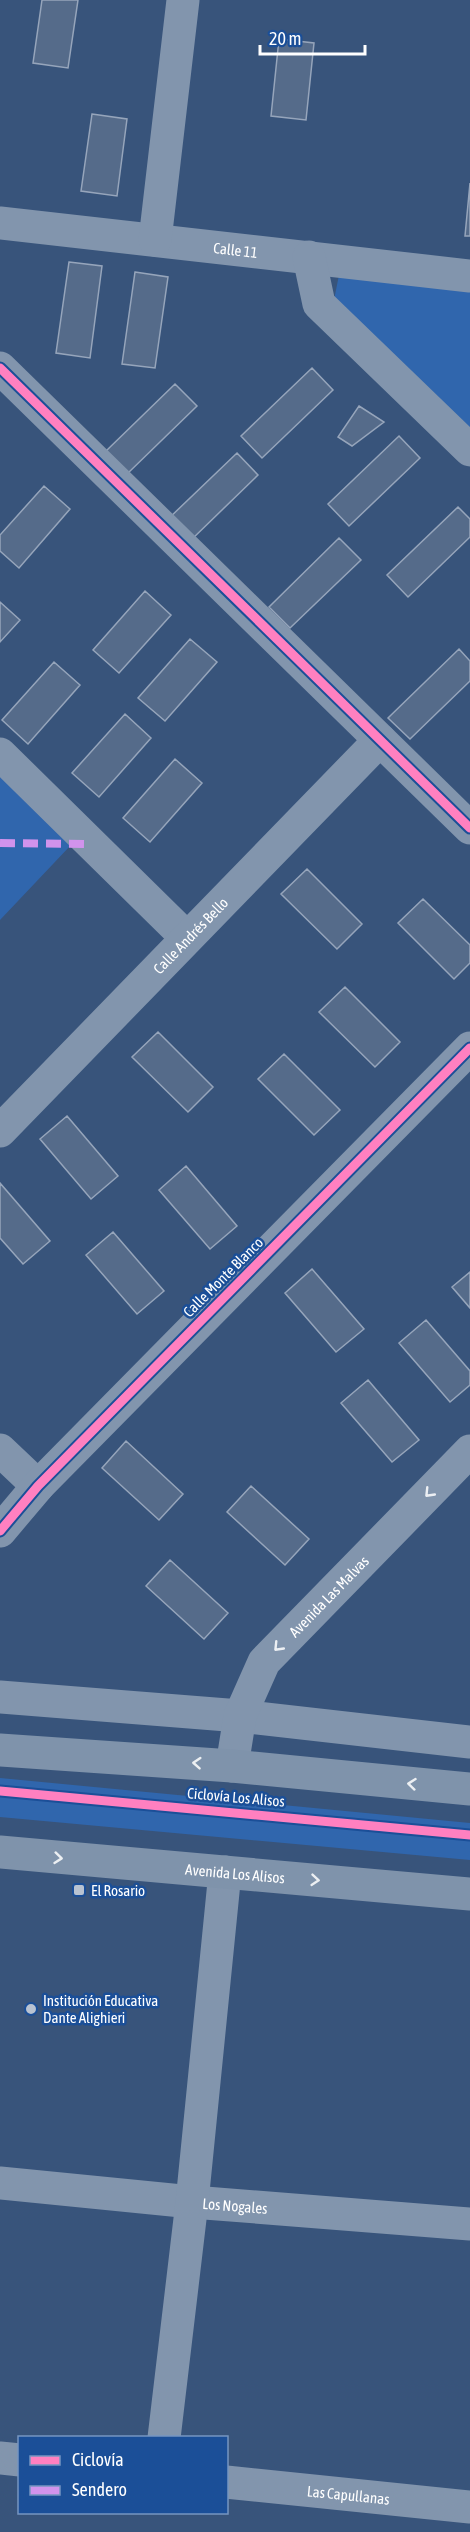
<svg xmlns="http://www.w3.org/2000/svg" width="470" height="2532" font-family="'Asap Condensed',sans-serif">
	<rect width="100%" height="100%" fill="#38547b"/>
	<path fill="#3066ad" d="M 339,275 L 470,290 L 470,431 L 334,300 Z
		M 0,775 L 71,845 L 0,920 Z
		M 0,1778 L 470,1823 L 470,1860 L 0,1817 Z"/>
	<path fill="#556b8a" stroke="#96a5bb" stroke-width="1.5" d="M 42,0 L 78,0 L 68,68 L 33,63 Z
		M 279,39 L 314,43 L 306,120 L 271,116 Z
		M 92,114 L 127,119 L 117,196 L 81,191 Z
		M 470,183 L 470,236 L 465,236 Z
		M 69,262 L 102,266 L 90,358 L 56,353 Z
		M 135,272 L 168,277 L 155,368 L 122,364 Z
		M 312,368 L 333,390 L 262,458 L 241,436 Z
		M 175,384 L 197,406 L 126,475 L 105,452 Z
		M 359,406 L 384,422 L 352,446 L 338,437 Z
		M 399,436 L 420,458 L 349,526 L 328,504 Z
		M 237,453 L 258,475 L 188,543 L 166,521 Z
		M 44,486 L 70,509 L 19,568 L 0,551 L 0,535 Z
		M 458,507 L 470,519 L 470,537 L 408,597 L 387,575 Z
		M 339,538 L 361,560 L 290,628 L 269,607 Z
		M 145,591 L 171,615 L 119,673 L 93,650 Z
		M 0,602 L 20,620 L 0,642 Z
		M 190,639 L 217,662 L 165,721 L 138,698 Z
		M 459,649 L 470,661 L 470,681 L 410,739 L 388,718 Z
		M 54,662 L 80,685 L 28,744 L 2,720 Z
		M 125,714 L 151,738 L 99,797 L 72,773 Z
		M 175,759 L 202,783 L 150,842 L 123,818 Z
		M 307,869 L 362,924 L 337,949 L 281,894 Z
		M 423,899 L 470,945 L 470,963 L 454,979 L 398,923 Z
		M 345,987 L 400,1042 L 375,1067 L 319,1012 Z
		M 158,1032 L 213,1087 L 188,1112 L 132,1057 Z
		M 284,1054 L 340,1110 L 314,1135 L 258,1079 Z
		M 67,1116 L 118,1176 L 91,1199 L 40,1139 Z
		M 186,1166 L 237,1226 L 210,1249 L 159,1190 Z
		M 0,1183 L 50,1241 L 23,1264 L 0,1238 Z
		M 113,1232 L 164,1291 L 137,1314 L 86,1255 Z
		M 312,1269 L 364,1329 L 336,1352 L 285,1293 Z
		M 470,1272 L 470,1308 L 452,1287 Z
		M 426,1320 L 470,1371 L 470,1385 L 450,1402 L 399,1343 Z
		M 368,1380 L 419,1440 L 392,1462 L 341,1403 Z
		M 126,1441 L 183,1494 L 159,1520 L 102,1468 Z
		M 251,1486 L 309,1539 L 285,1565 L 227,1512 Z
		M 170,1560 L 228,1613 L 204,1639 L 146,1586 Z"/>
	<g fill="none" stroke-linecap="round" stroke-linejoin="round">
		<g stroke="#8295ad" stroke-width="33">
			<path id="s1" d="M 0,223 L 470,276"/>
			<path d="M 155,240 L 183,0"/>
			<path d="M 309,257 L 319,304 L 470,450"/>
			<path d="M 0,368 L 470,828"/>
			<path d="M 0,754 L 186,937"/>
			<path id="s2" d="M 0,1131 L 380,740"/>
			<path d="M 0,1450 L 38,1486"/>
			<path d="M 0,1531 L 38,1486 L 470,1048"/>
			<path d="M 0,1697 L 240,1716 L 470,1742"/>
			<path id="s3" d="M 232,1766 L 240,1716 L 264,1662 L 470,1451"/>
			<path id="s4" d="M 0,2183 L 192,2202 L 470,2224"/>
			<path d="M 164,2438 L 192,2202 L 225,1872"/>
			<path d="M 0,2458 L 20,2460"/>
			<path id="s5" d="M 226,2482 L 470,2507"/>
		</g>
		<g stroke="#7f93ab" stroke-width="33">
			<path d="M 0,1750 L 232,1766 L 470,1789"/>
			<path id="s6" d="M 0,1852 L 470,1894"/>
		</g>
		<path stroke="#d193ec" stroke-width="8" stroke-dasharray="15 8" stroke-linecap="butt" d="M 0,843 L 91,844"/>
		<defs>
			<path id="cycleway" d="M 0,368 L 470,828
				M 0,1531 L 38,1486 L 470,1048
				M 0,1791 L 470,1835"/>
		</defs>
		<use href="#cycleway" stroke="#1b4f98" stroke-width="13"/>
		<use href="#cycleway" stroke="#ff80c0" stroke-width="9"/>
	</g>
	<defs><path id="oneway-chevron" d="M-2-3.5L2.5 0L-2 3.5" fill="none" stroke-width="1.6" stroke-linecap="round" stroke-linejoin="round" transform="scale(1.5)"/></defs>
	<g stroke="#eceff3">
		<use href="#oneway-chevron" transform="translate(429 1493) rotate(134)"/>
		<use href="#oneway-chevron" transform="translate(278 1647) rotate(134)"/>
	</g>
	<g stroke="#eceff2">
		<use href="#oneway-chevron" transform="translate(197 1763) rotate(-176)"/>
		<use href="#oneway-chevron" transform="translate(412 1784) rotate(-174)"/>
		<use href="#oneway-chevron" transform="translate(58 1858) rotate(6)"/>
		<use href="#oneway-chevron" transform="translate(315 1880) rotate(5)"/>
	</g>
	<g fill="#b9c3d1" stroke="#1b4f98" stroke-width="2">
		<rect x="73" y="1884" width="12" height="12" rx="3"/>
		<circle cx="31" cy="2009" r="6"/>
	</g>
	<g text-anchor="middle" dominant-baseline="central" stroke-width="5" stroke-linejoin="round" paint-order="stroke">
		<g font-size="15" fill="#fff" stroke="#1b4f98">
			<text stroke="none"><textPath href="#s1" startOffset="237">Calle 11</textPath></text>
			<text stroke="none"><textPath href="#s2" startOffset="273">Calle Andrés Bello</textPath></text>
			<text transform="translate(223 1277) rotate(-45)">Calle Monte Blanco</text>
			<text stroke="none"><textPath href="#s3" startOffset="202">Avenida Las Malvas</textPath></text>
			<text transform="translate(236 1797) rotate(5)">Ciclovía Los Alisos</text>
			<text stroke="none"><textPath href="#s6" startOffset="236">Avenida Los Alisos</textPath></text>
			<text stroke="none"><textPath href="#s4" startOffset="236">Los Nogales</textPath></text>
			<text stroke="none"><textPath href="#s5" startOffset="123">Las Capullanas</textPath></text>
		</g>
		<g font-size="15" fill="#fff" stroke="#1b4f98" text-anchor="start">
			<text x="91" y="1890">El Rosario</text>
			<text x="43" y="2000">Institución Educativa<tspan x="43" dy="17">Dante Alighieri</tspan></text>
		</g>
	</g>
	<rect x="18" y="2436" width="210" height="78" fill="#1b4f98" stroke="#7695c1" stroke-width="1.5"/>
	<rect x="30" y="2456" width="30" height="9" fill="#ff80c0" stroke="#7695c1" stroke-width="1.5"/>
	<text x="72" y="2466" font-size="18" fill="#ffffff">Ciclovía</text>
	<rect x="30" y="2486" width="30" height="9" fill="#d193ec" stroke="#7695c1" stroke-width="1.5"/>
	<text x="72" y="2496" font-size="18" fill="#ffffff">Sendero</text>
	<path d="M260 45v9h105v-9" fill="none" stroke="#ffffff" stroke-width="3"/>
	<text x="269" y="45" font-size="18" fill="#ffffff" stroke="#1b4f98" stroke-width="4.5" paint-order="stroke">20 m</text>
</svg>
